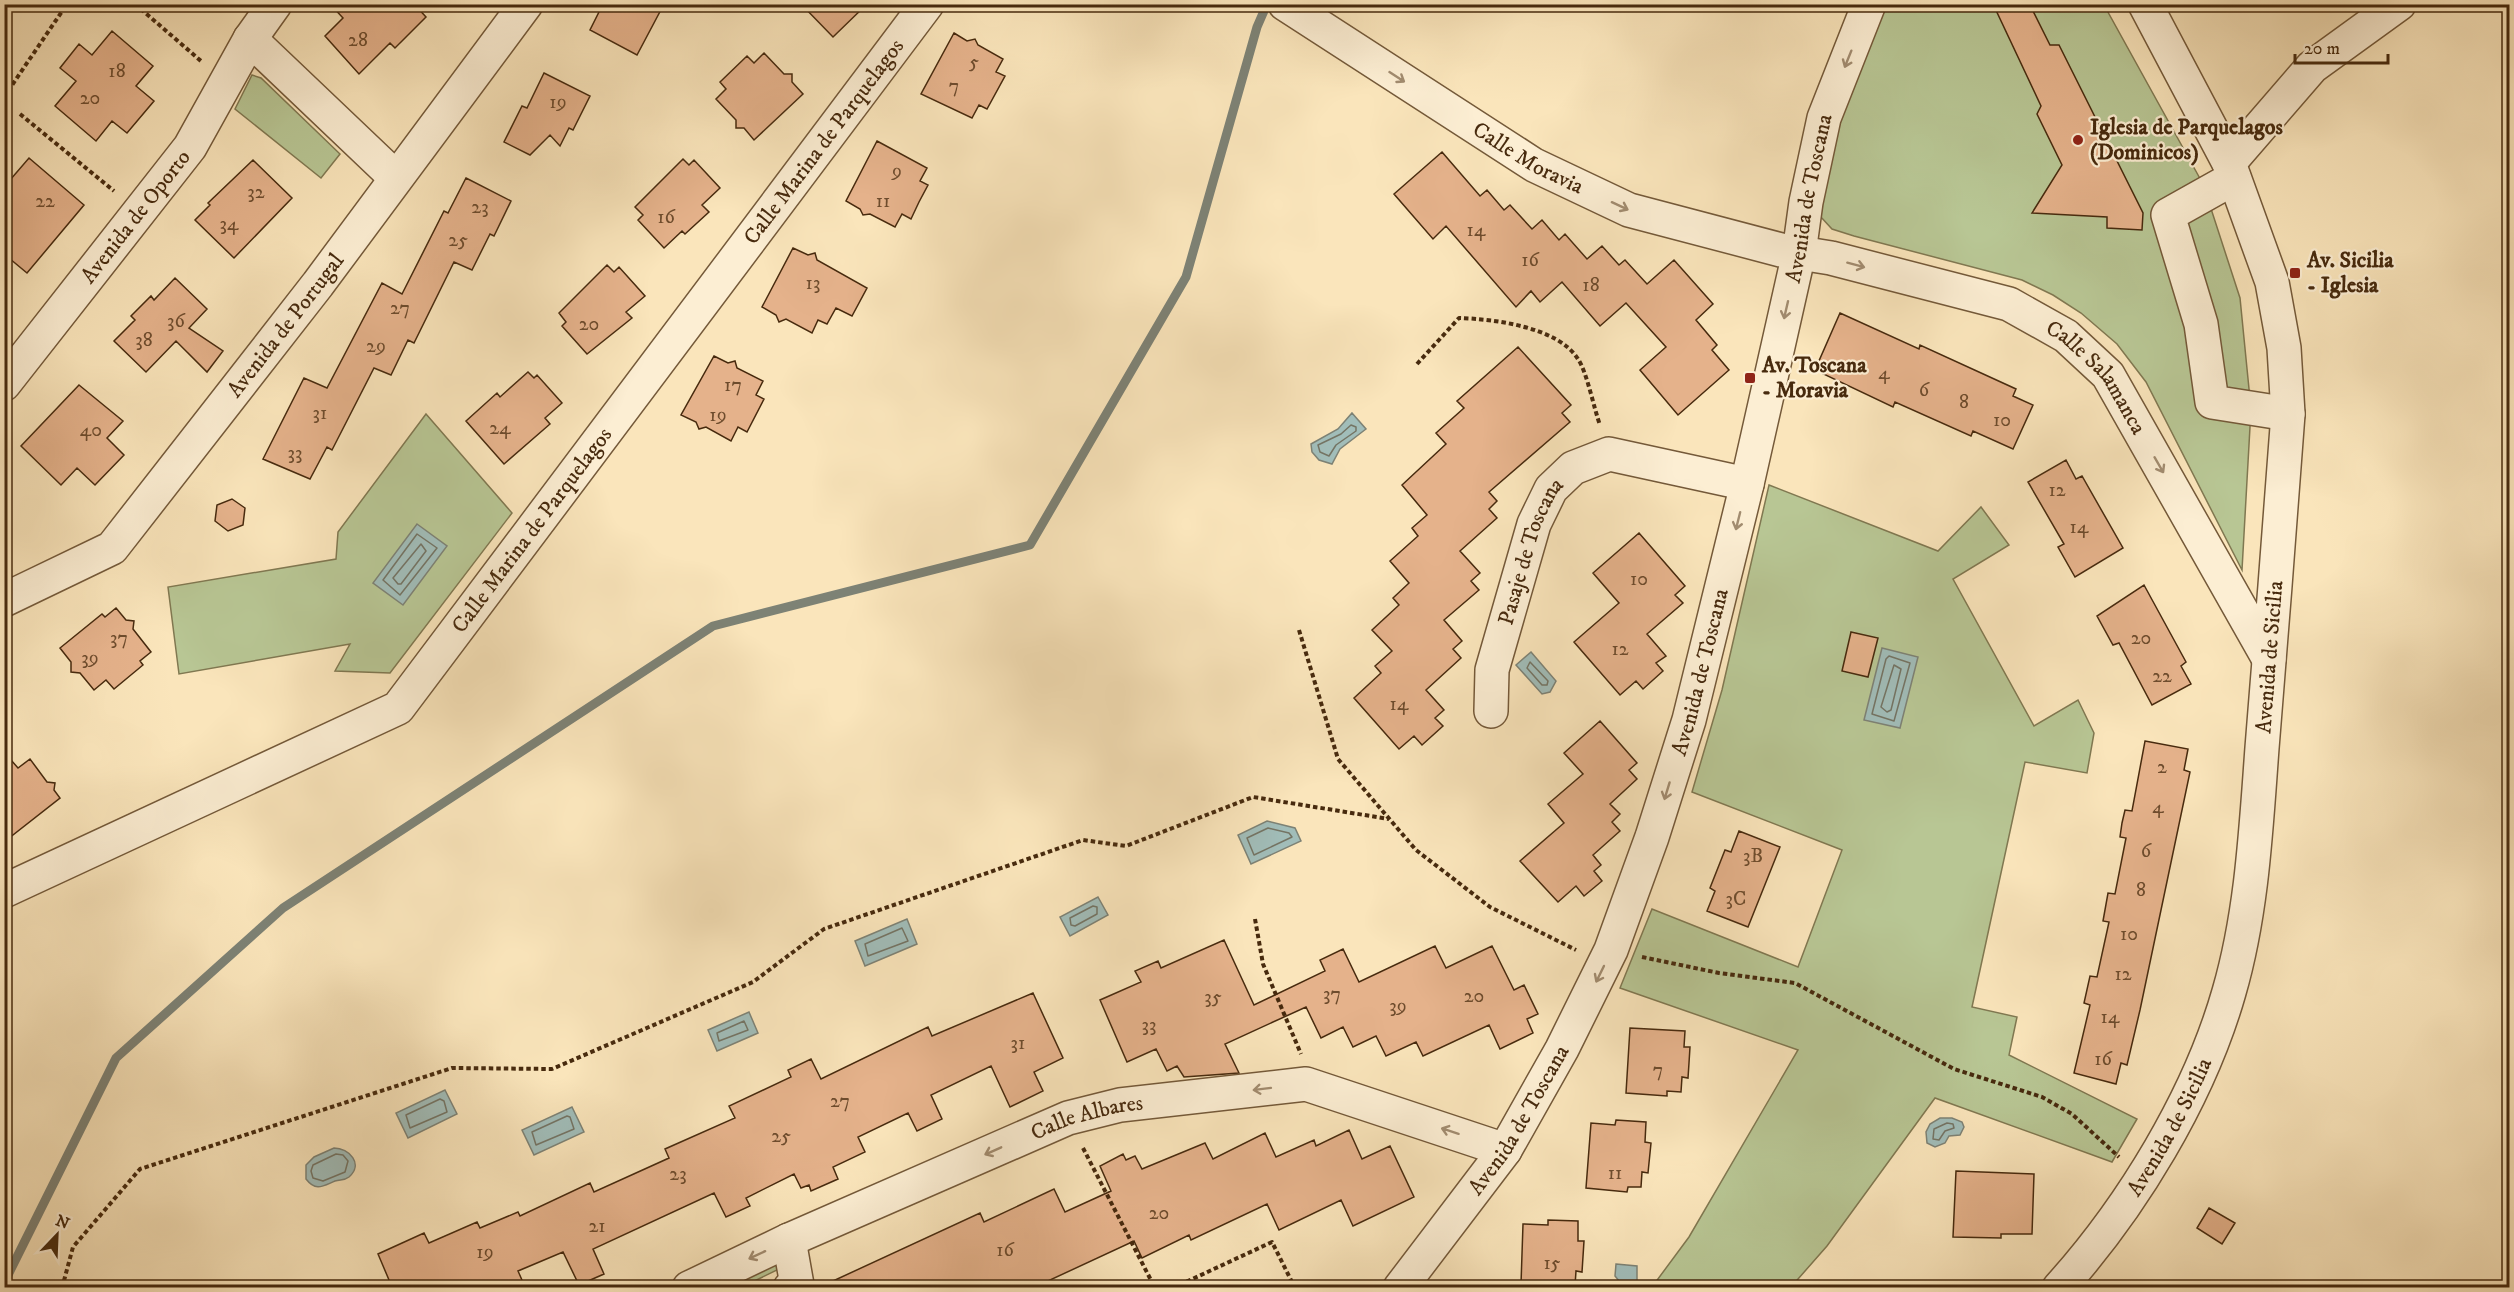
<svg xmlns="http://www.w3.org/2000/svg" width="2514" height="1292" font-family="'IM FELL DW Pica',serif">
	<rect width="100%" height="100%" fill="#fae5bb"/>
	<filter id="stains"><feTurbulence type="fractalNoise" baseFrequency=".00333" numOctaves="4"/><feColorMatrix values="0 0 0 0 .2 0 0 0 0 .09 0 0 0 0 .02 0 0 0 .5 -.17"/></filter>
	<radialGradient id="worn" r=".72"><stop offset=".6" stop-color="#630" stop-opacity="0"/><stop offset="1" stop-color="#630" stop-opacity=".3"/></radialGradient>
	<path fill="#b8c694" stroke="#807851" stroke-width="1.5" d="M 1879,5 L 2104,5 L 2203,184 L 2240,298 L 2251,409 L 2242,570 L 2146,382 L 2117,344 L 2081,313 L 2053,295 L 2022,280 L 1854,236 L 1832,229 L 1820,216 L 1829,133 Z
		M 252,75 L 261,78 L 340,154 L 321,178 L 235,109 Z
		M 426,414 L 512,513 L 390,673 L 335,671 L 350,644 L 179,674 L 168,587 L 336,559 L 338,532 Z
		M 1769,485 L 1938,551 L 1981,507 L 2009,545 L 1953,579 L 2034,726 L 2078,700 L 2094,733 L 2087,773 L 2025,762 L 1972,1007 L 2017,1017 L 2009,1055 L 2137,1119 L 2112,1162 L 1935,1098 L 1827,1246 L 1791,1287 L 1652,1287 L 1689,1237 L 1798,1050 L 1620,988 L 1652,909 L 1798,967 L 1842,850 L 1692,792 L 1722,690 Z
		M 775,1261 L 779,1267 L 777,1270 L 742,1287 L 729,1288 Z"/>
	<path fill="#a1bdb9" stroke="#7d8275" stroke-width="1.5" d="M 1352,413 L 1366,429 L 1340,449 L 1332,464 L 1319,460 L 1312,452 L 1311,444 L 1338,429 Z
		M 417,524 L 447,546 L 403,605 L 373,583 Z
		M 1882,648 L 1918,657 L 1900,728 L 1864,720 Z
		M 1531,652 L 1556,681 L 1550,692 L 1542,694 L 1516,665 Z
		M 1267,821 L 1295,828 L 1301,841 L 1251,864 L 1238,835 Z
		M 1098,897 L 1108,915 L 1070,936 L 1060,917 Z
		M 907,919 L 917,944 L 865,966 L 855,941 Z
		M 749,1012 L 758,1033 L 717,1051 L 708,1030 Z
		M 445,1090 L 457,1114 L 408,1138 L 396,1113 Z
		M 572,1107 L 584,1132 L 534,1155 L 522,1130 Z
		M 1940,1118 L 1952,1118 L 1962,1122 L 1964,1127 L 1960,1135 L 1949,1136 L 1945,1143 L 1935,1147 L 1927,1143 L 1926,1132 L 1930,1124 Z
		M 334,1148 C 349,1148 364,1164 349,1177 C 344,1181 340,1179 335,1181 C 323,1186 316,1192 306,1179 L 306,1165 L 314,1157 Z
		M 1616,1264 L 1637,1266 L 1637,1287 L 1624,1287 L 1615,1276 Z"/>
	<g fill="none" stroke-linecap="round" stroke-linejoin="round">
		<path stroke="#747464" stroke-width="1.5" d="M 1351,425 L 1356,427 L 1356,431 L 1336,445 L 1329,456 L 1320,452 L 1318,445 L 1341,434 Z
			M 417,534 L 437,548 L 400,595 L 383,580 Z
			M 421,544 L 426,551 L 401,584 L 398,584 L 393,578 Z
			M 1889,656 L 1910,663 L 1894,721 L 1872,714 L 1886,659 Z
			M 1530,662 L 1548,681 L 1547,685 L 1542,685 L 1527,668 Z
			M 1894,665 L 1901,669 L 1891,710 L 1887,712 L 1881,707 Z
			M 1268,828 L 1289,833 L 1292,837 L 1254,855 L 1247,838 Z
			M 1093,906 L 1097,907 L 1097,914 L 1075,926 L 1071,925 L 1070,918 Z
			M 902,928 L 908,941 L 868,956 L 865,944 Z
			M 744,1021 L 748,1030 L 719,1041 L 717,1033 Z
			M 440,1099 L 444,1101 L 447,1112 L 410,1128 L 406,1115 Z
			M 567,1116 L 570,1117 L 574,1129 L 536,1145 L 532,1132 Z
			M 1947,1123 L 1953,1124 L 1954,1128 L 1945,1131 L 1939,1140 L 1933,1139 L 1934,1129 Z
			M 336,1154 L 343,1155 L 348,1161 L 345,1172 L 323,1181 L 313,1178 L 311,1171 L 313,1165 Z"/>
		<path stroke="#7d8275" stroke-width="9" d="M 4,1283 L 116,1058 L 283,908 L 713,626 L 1030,545 L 1186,277 L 1257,27 L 1267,4"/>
	</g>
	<path fill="#e5b28b" stroke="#472a0e" stroke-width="1.5" d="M 330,4 L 414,4 L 426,17 L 395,48 L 390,43 L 359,74 L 325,36 L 343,18 Z
		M 603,4 L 664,4 L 637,55 L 590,30 Z
		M 801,4 L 867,4 L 833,37 Z
		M 1994,6 L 2031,7 L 2050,45 L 2059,45 L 2143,213 L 2142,230 L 2107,228 L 2107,217 L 2032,213 L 2062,165 L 2037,114 L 2041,106 Z
		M 112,31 L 153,66 L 136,86 L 154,101 L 127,133 L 112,121 L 96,141 L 55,106 L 76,81 L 60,68 L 79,44 L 92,55 Z
		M 954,33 L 967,41 L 975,39 L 978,45 L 1003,59 L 996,72 L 1005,76 L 987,109 L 979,105 L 972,118 L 921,94 Z
		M 764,53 L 784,74 L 792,74 L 792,82 L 803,94 L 754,140 L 744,128 L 736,128 L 736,120 L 716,99 L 726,89 L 720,82 L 747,56 L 754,63 Z
		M 544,73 L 590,96 L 573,130 L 569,128 L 560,146 L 550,135 L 530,155 L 504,142 L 522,106 L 527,108 Z
		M 877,141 L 927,168 L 920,181 L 928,185 L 919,202 L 911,219 L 902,214 L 895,227 L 870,214 L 863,215 L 860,209 L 846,201 Z
		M 1442,152 L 1480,196 L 1487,190 L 1504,210 L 1510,205 L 1532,229 L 1542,220 L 1559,240 L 1565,234 L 1587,259 L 1602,246 L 1619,265 L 1625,260 L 1647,284 L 1674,260 L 1713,304 L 1696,320 L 1717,345 L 1712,350 L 1729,370 L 1678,415 L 1640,370 L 1666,347 L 1626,303 L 1600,326 L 1562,282 L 1540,302 L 1531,291 L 1516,307 L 1446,226 L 1433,239 L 1394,194 Z
		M 29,158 L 84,205 L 27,273 L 4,254 L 4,187 Z
		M 683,159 L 689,165 L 694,160 L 720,188 L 702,205 L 709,212 L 685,234 L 682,231 L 664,248 L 638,220 L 643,215 L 635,207 Z
		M 253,160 L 292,198 L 234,258 L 195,220 L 210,205 L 208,203 Z
		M 466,178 L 511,201 L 494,236 L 490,234 L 472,270 L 454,262 L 414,343 L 408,340 L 391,375 L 374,368 L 332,450 L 327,447 L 310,479 L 263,459 L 304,378 L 327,388 L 382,283 L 402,294 L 444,211 L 448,213 Z
		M 793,248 L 808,255 L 815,253 L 817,260 L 867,288 L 852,316 L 836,308 L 827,324 L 818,320 L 812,333 L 786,319 L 779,322 L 776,315 L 762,307 Z
		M 607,265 L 614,272 L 619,267 L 645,296 L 626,312 L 632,318 L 587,354 L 562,326 L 566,322 L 559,313 Z
		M 175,278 L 207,309 L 189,328 L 223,351 L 207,372 L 176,341 L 146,372 L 114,341 L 135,320 L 131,316 L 151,296 L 154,300 Z
		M 1840,313 L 1919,349 L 1920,345 L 2016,389 L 2013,396 L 2033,405 L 2013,449 L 1973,431 L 1971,436 L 1895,402 L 1893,407 L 1815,370 Z
		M 1518,347 L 1571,405 L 1562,413 L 1570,422 L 1489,492 L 1497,501 L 1489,509 L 1497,518 L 1460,551 L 1480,573 L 1471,581 L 1479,590 L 1444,620 L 1462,641 L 1453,649 L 1461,658 L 1426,690 L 1444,710 L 1435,718 L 1443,726 L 1422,745 L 1414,736 L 1399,749 L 1354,698 L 1381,673 L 1375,666 L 1392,651 L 1372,630 L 1399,605 L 1393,598 L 1409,583 L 1390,561 L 1418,536 L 1412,528 L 1427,515 L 1402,485 L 1446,444 L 1436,433 L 1464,408 L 1457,401 Z
		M 714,356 L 728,363 L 735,361 L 737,368 L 763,381 L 756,395 L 764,399 L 747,432 L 738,427 L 731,441 L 706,427 L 699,429 L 696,422 L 681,415 Z
		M 528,372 L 534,378 L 537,375 L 562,403 L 545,418 L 550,424 L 504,464 L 466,421 L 497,393 L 500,397 Z
		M 79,385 L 123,421 L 107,438 L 124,455 L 95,485 L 77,468 L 61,485 L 21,446 Z
		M 2066,460 L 2076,479 L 2082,476 L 2123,548 L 2075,577 L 2058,547 L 2064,544 L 2028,482 Z
		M 232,499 L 245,508 L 243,525 L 228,531 L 215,521 L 217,505 Z
		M 1639,533 L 1685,586 L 1675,595 L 1683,603 L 1647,634 L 1666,656 L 1656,663 L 1663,671 L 1643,689 L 1636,681 L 1620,695 L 1574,642 L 1619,603 L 1593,573 Z
		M 2144,585 L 2186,662 L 2181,666 L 2191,684 L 2152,705 L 2119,643 L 2113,645 L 2097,616 Z
		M 116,608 L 126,620 L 134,621 L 133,629 L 151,652 L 140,661 L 143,665 L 114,689 L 106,680 L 94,690 L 80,673 L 71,672 L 71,662 L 60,648 L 102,614 L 105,617 Z
		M 1851,632 L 1878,638 L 1868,677 L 1842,671 Z
		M 1600,721 L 1637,763 L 1629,770 L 1637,779 L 1610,804 L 1620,814 L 1612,822 L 1620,831 L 1593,855 L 1601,865 L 1594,871 L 1602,881 L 1584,896 L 1576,886 L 1558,902 L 1520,861 L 1564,823 L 1548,804 L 1583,774 L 1564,753 Z
		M 2145,741 L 2188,749 L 2184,770 L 2190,772 L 2140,1010 L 2127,1065 L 2121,1063 L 2116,1084 L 2074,1073 L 2090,1005 L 2084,1003 L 2090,976 L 2097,977 L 2109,922 L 2103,921 L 2108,893 L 2115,894 L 2126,838 L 2120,837 L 2122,823 L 2125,810 L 2132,811 Z
		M 4,752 L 18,768 L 30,759 L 47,782 L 55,783 L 54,790 L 60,798 L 4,842 Z
		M 1739,831 L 1780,847 L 1748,927 L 1707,911 L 1715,891 L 1710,888 L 1725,850 L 1731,852 Z
		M 1224,940 L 1254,1005 L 1325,971 L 1320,960 L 1343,949 L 1359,982 L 1435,946 L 1446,968 L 1492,946 L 1514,990 L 1524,985 L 1538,1014 L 1527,1019 L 1533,1033 L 1500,1049 L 1489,1025 L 1423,1056 L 1416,1042 L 1386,1056 L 1376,1036 L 1353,1047 L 1343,1027 L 1321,1038 L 1306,1007 L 1225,1044 L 1239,1073 L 1184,1077 L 1177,1066 L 1167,1071 L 1156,1049 L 1127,1062 L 1100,1000 L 1141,982 L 1135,971 L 1158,961 L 1161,968 Z
		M 1033,993 L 1063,1058 L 1034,1072 L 1043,1091 L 1010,1107 L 991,1066 L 931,1095 L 942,1119 L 917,1131 L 908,1113 L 858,1137 L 865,1152 L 833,1167 L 838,1179 L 811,1191 L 809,1185 L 801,1188 L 794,1174 L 746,1198 L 750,1206 L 726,1217 L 714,1193 L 593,1249 L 604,1274 L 579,1285 L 563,1252 L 518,1271 L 522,1280 L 504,1287 L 392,1287 L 378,1254 L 424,1233 L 429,1243 L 477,1222 L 480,1228 L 518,1212 L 520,1216 L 590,1183 L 594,1192 L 669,1158 L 665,1149 L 735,1118 L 729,1106 L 791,1077 L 788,1070 L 811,1059 L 821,1079 L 928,1027 L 932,1036 Z
		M 1630,1028 L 1685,1031 L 1684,1047 L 1690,1047 L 1689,1063 L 1688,1078 L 1682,1077 L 1681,1092 L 1667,1091 L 1667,1096 L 1626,1093 Z
		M 1616,1120 L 1646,1122 L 1645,1142 L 1651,1143 L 1648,1173 L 1642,1172 L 1641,1187 L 1628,1187 L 1627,1192 L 1586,1188 L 1591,1123 L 1615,1125 Z
		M 1349,1130 L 1362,1159 L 1390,1146 L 1414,1197 L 1353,1226 L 1341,1200 L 1279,1230 L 1267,1204 L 1191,1240 L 1189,1235 L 1142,1258 L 1134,1241 L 1035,1287 L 820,1287 L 980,1213 L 984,1222 L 1054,1189 L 1065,1212 L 1111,1191 L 1100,1166 L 1123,1154 L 1126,1160 L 1135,1156 L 1142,1169 L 1205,1143 L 1213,1159 L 1265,1133 L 1276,1157 L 1314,1140 L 1316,1146 Z
		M 1956,1171 L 2034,1174 L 2032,1234 L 2001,1234 L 2001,1238 L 1953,1237 Z
		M 2209,1208 L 2235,1223 L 2222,1244 L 2197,1228 Z
		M 1548,1220 L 1578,1221 L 1578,1241 L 1584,1241 L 1582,1272 L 1576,1271 L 1575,1286 L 1521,1284 L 1523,1224 L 1548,1225 Z"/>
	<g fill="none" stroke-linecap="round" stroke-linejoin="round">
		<defs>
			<g id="minor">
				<path id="s1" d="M 1285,4 L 1534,165 L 1629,210 L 1781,250 L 1831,258 L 2009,304 L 2066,336 L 2108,375 L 2269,659"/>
				<path d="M 250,39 L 395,177"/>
				<path d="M 2229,163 L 2312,67 L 2399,4"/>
				<path d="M 2234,178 L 2168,215 L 2201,324 L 2212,402 L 2288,414"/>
				<path id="s2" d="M 4,384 L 190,147 L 250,39 L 275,4"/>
				<path id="s3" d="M 4,600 L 112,548 L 318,284 L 526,4"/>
				<path id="s4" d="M 1491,711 L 1492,670 L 1534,524 L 1551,489 L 1573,468 L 1609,454 L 1747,484"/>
				<path id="s5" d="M 4,891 L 398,708 L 927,4"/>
				<path d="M 789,1240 L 797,1285 L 790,1288"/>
				<path id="s6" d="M 689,1288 L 789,1240 L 1068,1118 L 1120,1105 L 1306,1084 L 1505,1150"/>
				<path id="s7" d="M 1400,1288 L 1505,1150 L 1562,1049 L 1611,950 L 1652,837 L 1689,720 L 1747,484 L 1799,253 L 1806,202 L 1824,118 L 1869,4"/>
				<path id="s8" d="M 2059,1288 C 2132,1207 2199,1097 2229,992 C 2252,913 2256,829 2262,748 C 2271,637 2280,525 2288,414 L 2284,348 L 2272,282 L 2229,163 L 2145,4"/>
			</g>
		</defs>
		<use href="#minor" stroke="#745939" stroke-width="36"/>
		<path stroke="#472a0e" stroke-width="4" stroke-dasharray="4.5 3" stroke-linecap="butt" d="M 135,4 L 201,61
			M 4,97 L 67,4
			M 20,114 L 114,191
			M 1417,364 L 1459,318 C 1494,319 1558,327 1578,359 C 1587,372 1594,409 1600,425
			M 1299,630 L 1338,759 L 1416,850 L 1490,907 L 1576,950
			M 1255,919 L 1263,964 L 1301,1054
			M 1642,957 L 1719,973 L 1795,983 L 1954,1069 L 2042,1097 L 2072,1114 L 2119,1157
			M 1083,1148 L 1155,1288
			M 62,1288 L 73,1247 L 140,1169 L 452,1068 L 552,1069 L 753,982 L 824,929 L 1083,840 L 1126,846 L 1253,797 L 1389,819
			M 1173,1288 L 1272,1242 L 1295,1288"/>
		<use href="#minor" stroke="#fceed3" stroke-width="33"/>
	</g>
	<defs><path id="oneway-shaft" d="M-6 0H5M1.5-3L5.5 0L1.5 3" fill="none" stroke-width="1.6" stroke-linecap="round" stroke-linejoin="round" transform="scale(1.5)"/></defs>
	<g stroke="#a28c70">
		<use href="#oneway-shaft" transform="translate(1848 59) rotate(112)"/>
		<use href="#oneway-shaft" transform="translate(1397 77) rotate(33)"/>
		<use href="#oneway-shaft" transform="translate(1620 206) rotate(25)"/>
		<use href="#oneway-shaft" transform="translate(1856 265) rotate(15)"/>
		<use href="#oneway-shaft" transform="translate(1786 310) rotate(103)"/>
		<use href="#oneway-shaft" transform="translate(2159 465) rotate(60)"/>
		<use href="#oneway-shaft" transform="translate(1738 521) rotate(104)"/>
		<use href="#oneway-shaft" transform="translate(1667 791) rotate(107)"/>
		<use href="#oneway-shaft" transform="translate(1600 974) rotate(116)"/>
		<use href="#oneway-shaft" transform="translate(1262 1089) rotate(173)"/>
		<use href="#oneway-shaft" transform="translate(1450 1131) rotate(-162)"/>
		<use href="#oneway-shaft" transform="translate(993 1151) rotate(156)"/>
		<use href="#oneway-shaft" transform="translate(757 1255) rotate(155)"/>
	</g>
	<g fill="#8f2418" stroke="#fceed3" stroke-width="2">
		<circle cx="2078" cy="140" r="6"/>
		<rect x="2289" y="267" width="12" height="12" rx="3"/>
		<rect x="1744" y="372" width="12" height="12" rx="3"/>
	</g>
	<g text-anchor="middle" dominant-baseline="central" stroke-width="4.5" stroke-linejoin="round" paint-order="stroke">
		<g font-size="20" fill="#6e4c2d">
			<text x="358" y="40">28</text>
			<text x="974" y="62">5</text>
			<text x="117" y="71">18</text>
			<text x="954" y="86">7</text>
			<text x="90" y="98">20</text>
			<text x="558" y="102">19</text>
			<text x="897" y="171">9</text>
			<text x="256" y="192">32</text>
			<text x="45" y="201">22</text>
			<text x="883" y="201">11</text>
			<text x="480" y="207">23</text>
			<text x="666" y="217">16</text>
			<text x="229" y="224">34</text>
			<text x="1476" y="230">14</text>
			<text x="458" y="240">25</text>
			<text x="1530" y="260">16</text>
			<text x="813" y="283">13</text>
			<text x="1591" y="285">18</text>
			<text x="400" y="308">27</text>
			<text x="176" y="321">36</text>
			<text x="589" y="324">20</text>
			<text x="144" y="340">38</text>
			<text x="376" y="346">29</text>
			<text x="1884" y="373">4</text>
			<text x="733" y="385">17</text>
			<text x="1924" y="390">6</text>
			<text x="1964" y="402">8</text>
			<text x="320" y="413">31</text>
			<text x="718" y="415">19</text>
			<text x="2002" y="420">10</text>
			<text x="500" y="428">24</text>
			<text x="91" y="430">40</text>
			<text x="295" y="453">33</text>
			<text x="2057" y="490">12</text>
			<text x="2079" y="527">14</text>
			<text x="1639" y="579">10</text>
			<text x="119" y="638">37</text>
			<text x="2141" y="638">20</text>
			<text x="1620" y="649">12</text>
			<text x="90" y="658">39</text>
			<text x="2162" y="676">22</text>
			<text x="1399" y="704">14</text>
			<text x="2162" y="767">2</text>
			<text x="2158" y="807">4</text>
			<text x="2146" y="851">6</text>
			<text x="1753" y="856">3B</text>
			<text x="2141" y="890">8</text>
			<text x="1736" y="899">3C</text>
			<text x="2129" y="934">10</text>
			<text x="2123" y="974">12</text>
			<text x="1332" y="994">37</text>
			<text x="1474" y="996">20</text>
			<text x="1213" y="997">35</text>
			<text x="1398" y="1006">39</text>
			<text x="2110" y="1017">14</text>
			<text x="1149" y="1025">33</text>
			<text x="1018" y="1043">31</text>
			<text x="2103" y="1059">16</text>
			<text x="1658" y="1070">7</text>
			<text x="840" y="1101">27</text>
			<text x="781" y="1136">25</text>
			<text x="1615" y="1173">11</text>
			<text x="678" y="1174">23</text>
			<text x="1159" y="1213">20</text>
			<text x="597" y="1226">21</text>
			<text x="1005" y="1250">16</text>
			<text x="485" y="1252">19</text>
			<text x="1552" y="1263">15</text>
		</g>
		<g font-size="22" font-weight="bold" fill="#472a0e" stroke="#fceed3" text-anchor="start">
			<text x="2090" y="127">Iglesia de Parquelagos<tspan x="2090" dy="25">(Dominicos)</tspan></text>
			<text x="2307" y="260">Av. Sicilia<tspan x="2307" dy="25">- Iglesia</tspan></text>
			<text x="1762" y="365">Av. Toscana<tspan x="1762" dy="25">- Moravia</tspan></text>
		</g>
		<g font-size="22" fill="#472a0e" stroke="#fceed3">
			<text stroke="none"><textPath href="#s5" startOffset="1143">Calle Marina de Parquelagos</textPath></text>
			<text stroke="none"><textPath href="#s1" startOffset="288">Calle Moravia</textPath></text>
			<text stroke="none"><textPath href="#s7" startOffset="1178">Avenida de Toscana</textPath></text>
			<text stroke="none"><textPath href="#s2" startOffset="213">Avenida de Oporto</textPath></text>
			<text stroke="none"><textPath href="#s3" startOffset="402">Avenida de Portugal</textPath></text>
			<text stroke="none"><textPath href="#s1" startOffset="910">Calle Salamanca</textPath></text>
			<text stroke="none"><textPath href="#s5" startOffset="657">Calle Marina de Parquelagos</textPath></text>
			<text stroke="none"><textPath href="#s4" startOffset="166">Pasaje de Toscana</textPath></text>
			<text stroke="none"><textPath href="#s8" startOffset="682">Avenida de Sicilia</textPath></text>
			<text stroke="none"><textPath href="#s7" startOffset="692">Avenida de Toscana</textPath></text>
			<text stroke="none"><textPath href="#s6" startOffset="434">Calle Albares</textPath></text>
			<text stroke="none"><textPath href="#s7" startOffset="206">Avenida de Toscana</textPath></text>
			<text stroke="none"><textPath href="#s8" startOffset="196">Avenida de Sicilia</textPath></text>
		</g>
	</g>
	<rect width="2514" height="1292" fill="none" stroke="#fae5bb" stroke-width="24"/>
	<rect x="6" y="6" width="2502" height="1280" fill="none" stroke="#472a0e" stroke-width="3"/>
	<rect x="12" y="12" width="2490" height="1268" fill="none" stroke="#472a0e" stroke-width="1.5"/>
	<g transform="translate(57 1235) rotate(23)" stroke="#fceed3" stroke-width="4.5" paint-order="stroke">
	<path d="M0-4.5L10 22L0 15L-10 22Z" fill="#472a0e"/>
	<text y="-9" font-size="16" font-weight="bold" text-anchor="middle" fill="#472a0e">N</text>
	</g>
	<path d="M2295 54v9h93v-9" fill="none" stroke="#472a0e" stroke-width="3"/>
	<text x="2304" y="54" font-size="18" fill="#472a0e" stroke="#fceed3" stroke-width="4.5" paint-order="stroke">20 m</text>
	<rect width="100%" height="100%" filter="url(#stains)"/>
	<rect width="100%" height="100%" fill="url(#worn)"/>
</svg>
